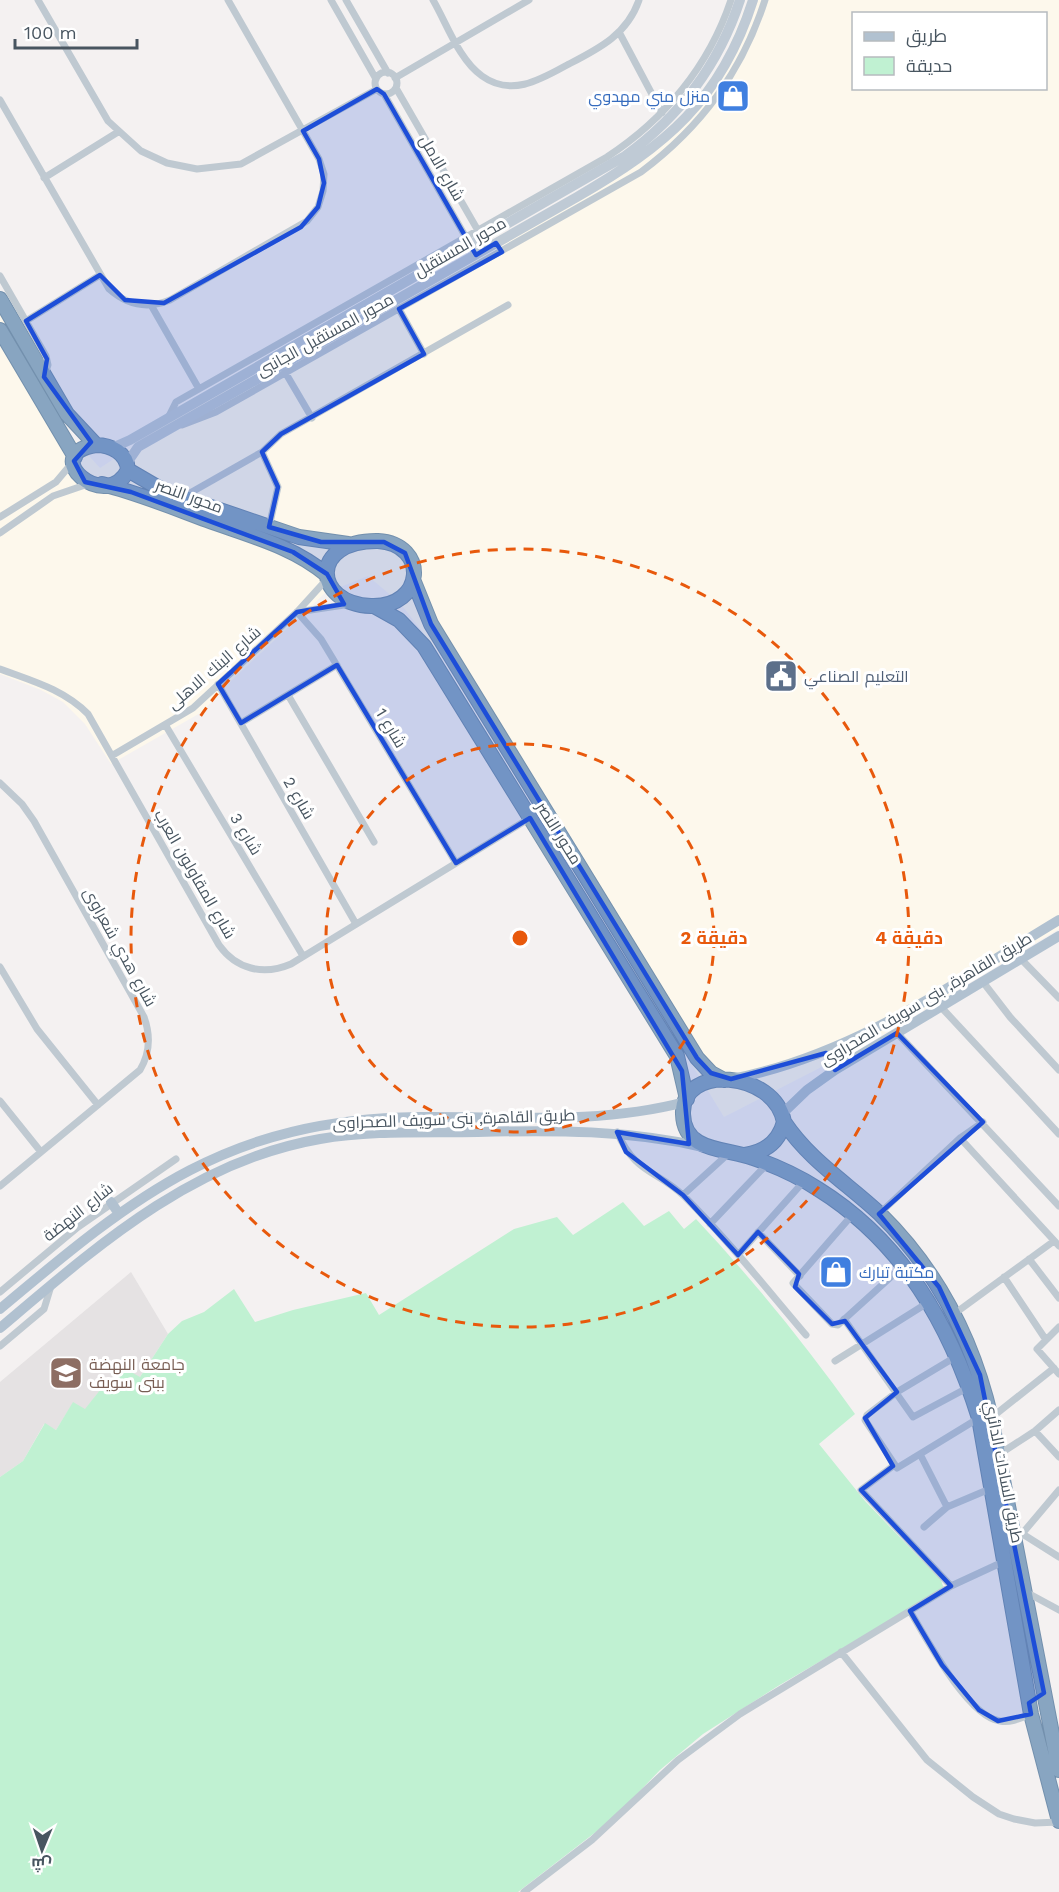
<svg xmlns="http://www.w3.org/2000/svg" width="1059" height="1892" font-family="'Work Sans',Cairo,sans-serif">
	<rect width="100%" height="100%" fill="#f4f1f1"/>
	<path fill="#fdf8ec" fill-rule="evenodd" d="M 748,0 L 1059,0 L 1059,929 L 874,1040 L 724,1117 L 443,658 L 400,603 L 368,576 L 325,593 L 232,680 L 202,712 L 111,764 L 85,724 L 63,702 L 41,690 L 0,674 L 0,312 L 71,436 L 100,468 L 164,426 L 605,176 L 645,149 L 693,104 L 725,57 ZM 854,14 L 1046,14 L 1046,88 L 854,88 Z"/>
	<path fill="#e5e2e3" d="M 131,1272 L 168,1334 L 140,1377 L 109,1387 L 104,1385 L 85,1410 L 73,1403 L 56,1430 L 44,1424 L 23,1461 L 0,1477 L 0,1382 Z"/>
	<path fill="#c0f1d2" d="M 623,1202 L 644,1226 L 669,1211 L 684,1229 L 696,1219 C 754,1281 806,1345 855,1414 L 819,1444 L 865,1501 L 941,1580 L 944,1589 L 778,1686 L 703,1734 L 660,1770 L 614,1818 L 518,1892 L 0,1892 L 0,1477 L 23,1461 L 45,1423 L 56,1430 L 73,1402 L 85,1409 L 104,1385 L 109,1387 L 124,1368 L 140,1377 L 168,1334 L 182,1321 L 204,1312 L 234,1289 L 255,1322 L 293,1310 L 366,1293 L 379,1315 L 514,1229 L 557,1217 L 573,1235 Z"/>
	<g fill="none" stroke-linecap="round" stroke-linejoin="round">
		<defs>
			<path id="highway" d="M 0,299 L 67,414 L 96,445
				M 0,330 L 75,457
				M 96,445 C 111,445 127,453 128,470 C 106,514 37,454 96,445 Z
				M 128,470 L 164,491 L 299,537 L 348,544
				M 102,484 C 138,493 172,507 207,520 C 248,535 293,546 327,575
				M 378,541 C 429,544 425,608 371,606 C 313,604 309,540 378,541 Z
				M 414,582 L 431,624 L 697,1058 L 711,1073 L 724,1080
				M 374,606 L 399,620 L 424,646 L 677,1056 L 687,1099
				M 784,1122 C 810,1161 847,1183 880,1214 C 937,1270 973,1340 991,1418 L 1059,1770
				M 745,1155 C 765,1152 779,1142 784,1122 C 775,1071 681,1063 683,1114 C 684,1153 727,1148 753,1158 C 776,1166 798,1176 818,1189 C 903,1242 950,1325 979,1418 L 1031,1714 L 1059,1821"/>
		</defs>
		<use href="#highway" stroke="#7390ad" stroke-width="16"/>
		<path stroke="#bfc9d1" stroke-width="7" d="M 38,0 L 108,121 L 141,151 L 167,163 L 197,169 L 241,164 L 377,89
			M 331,0 L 376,79
			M 346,0 L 388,73
			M 433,0 C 447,24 459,60 482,76 C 511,97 540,80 567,65 C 598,49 627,35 639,0
			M 619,32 L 662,113
			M375 83a11 11 0 1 1 22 0a11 11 0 1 1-22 0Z
			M 395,78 L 529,0
			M 396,88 L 488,248
			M 384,94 L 476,255
			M 0,100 L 109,289 C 127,305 148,309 170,300 L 307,221 L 318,207 L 323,191 L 324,174 L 319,159 L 228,0
			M 44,178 L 118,132
			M 0,276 L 46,356 L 48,365 L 45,374
			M 151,305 L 199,389
			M 399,309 L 424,354
			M 26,321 L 100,275
			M 285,372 L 312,418
			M 168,418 L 176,402 L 607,157 C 665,119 709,66 731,0
			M 182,425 L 216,412 L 641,172 C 701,127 742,72 765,0
			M 262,452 L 278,487 L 269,527
			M 183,497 L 262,452 L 281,434 L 508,305
			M 0,517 L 56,482 L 72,463
			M 0,533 L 53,496 L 88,484
			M 297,612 L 321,639 L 456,863
			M 297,612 L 351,604
			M 0,669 C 32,681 63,689 88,714 L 219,945 C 236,969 263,976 291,964 L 530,818
			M 218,684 L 356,924
			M 288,695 L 374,842
			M 241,723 L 337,665
			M 166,726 L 303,956
			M 113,755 L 193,708 L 297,612 L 327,579
			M 0,783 L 22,804 L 34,821 L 144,1017 C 151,1036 150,1053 140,1070 L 0,1186
			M 1021,959 L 1059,998
			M 0,967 L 37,1029 L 98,1105
			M 983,982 L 1010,1017 L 1059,1070
			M 941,1007 L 1059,1134
			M 897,1033 L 1059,1206
			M 0,1101 L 41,1152
			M 617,1132 C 636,1175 656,1169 685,1197 C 728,1240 766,1288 806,1335
			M 960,1138 L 1059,1246
			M 683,1195 L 728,1154
			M 853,1214 L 793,1283 L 832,1324 L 838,1325 L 904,1265
			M 879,1214 L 960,1138 L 983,1122
			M 710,1224 L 768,1163
			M 758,1232 L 800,1276
			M 738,1255 L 805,1180
			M 1029,1259 L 1059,1298
			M 1004,1277 L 1046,1340
			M 0,1292 L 78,1227 L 176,1159
			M 954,1314 L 1054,1241
			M 844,1319 L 913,1417 L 969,1387
			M 1059,1327 L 1037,1349 L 1059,1374
			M 0,1346 L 44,1309 L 51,1286
			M 957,1356 L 897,1392 L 867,1415 L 865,1420 L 897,1468 L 979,1418
			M 835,1361 L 929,1302
			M 991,1418 L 1054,1368
			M 1035,1431 L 1059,1457
			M 920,1454 L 947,1507
			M 998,1455 L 1035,1431 L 1059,1410
			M 893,1466 L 861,1490 L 951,1586
			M 924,1527 L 947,1507 L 992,1488
			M 1021,1533 L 1059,1557
			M 1016,1541 L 1059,1490
			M 1024,1591 L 1059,1610
			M 910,1611 C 926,1638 968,1717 1000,1721 C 1011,1723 1021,1718 1031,1714
			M 841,1652 L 927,1760 L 973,1797 L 999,1814 L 1014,1819 L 1035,1823 L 1059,1822
			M 524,1892 L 592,1840 L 678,1760 L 740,1714 L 951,1586 L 1005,1561"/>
		<path stroke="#bfcad5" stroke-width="10" d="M 112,448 L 130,440 L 625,156 C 679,117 719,64 740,0
			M 127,463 L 138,447 L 577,197 C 665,146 721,101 753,0"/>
		<path stroke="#b1c1d0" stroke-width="10" d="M 732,1079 C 854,1055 954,983 1059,920
			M 783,1113 L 807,1090 L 835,1070 L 1059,936
			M 111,1202 L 119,1214
			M 0,1309 C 139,1192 228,1120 418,1117 C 507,1116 598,1125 685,1102
			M 0,1328 C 96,1247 192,1161 320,1139 C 372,1130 426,1133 478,1132 C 555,1130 628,1130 703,1147"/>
		<use href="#highway" stroke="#88a5c1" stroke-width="14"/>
	</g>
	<path fill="#1d4ed8" fill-opacity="0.2" stroke="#1d4ed8" stroke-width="4.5" stroke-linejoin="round" d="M 377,89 L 384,94 L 476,255 L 496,243 L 502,252 L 399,309 L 424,354 L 281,434 L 262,452 L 278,487 L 269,527 L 321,542 L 384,542 L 405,553 L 431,624 L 697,1058 L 711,1073 L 731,1079 L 826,1053 L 835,1070 L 897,1033 L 983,1122 L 879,1214 L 939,1287 L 980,1375 L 1044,1693 L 1029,1703 L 1031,1714 L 998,1721 L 979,1710 L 942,1665 L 910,1611 L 951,1586 L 861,1490 L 893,1466 L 865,1418 L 897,1392 L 845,1321 L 832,1324 L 795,1287 L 799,1274 L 758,1232 L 738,1255 L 683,1195 L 626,1152 L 617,1132 L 689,1144 L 682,1071 L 530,818 L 456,863 L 337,665 L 241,723 L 218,684 L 297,612 L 344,604 L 327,574 L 293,552 L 131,492 L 85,482 L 74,461 L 91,442 L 44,377 L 47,359 L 26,321 L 100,275 L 125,300 L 164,303 L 301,227 L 318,207 L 324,183 L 319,159 L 303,131 Z"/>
	<g fill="none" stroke="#e8590c" stroke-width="3" stroke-dasharray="10 8">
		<circle cx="520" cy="938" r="194"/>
		<circle cx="520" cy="938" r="389"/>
	</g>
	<defs>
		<symbol id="shop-square" viewBox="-11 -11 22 22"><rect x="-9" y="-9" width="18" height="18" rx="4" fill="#3f7fe0" stroke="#fff"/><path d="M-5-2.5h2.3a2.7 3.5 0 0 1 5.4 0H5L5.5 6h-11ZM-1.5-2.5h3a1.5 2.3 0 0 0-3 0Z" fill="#fff"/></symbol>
		<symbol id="civic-square" viewBox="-11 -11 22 22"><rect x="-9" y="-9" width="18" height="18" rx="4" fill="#5c6f8a" stroke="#fff"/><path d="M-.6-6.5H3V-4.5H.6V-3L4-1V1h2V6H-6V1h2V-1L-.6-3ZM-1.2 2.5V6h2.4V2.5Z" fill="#fff"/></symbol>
		<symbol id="university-square" viewBox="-11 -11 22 22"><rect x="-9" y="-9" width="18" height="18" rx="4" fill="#8d6e63" stroke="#fff"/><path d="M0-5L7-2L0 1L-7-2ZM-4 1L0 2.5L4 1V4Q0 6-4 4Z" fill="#fff"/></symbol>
	</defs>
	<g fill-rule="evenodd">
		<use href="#shop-square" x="714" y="77" width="38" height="38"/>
		<use href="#civic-square" x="762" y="657" width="38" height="38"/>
		<use href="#shop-square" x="817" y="1253" width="38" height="38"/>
		<use href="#university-square" x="47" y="1354" width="38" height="38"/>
	</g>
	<g text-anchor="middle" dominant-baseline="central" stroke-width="6" stroke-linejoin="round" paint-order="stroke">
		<g font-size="16" fill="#366cbe" stroke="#fff" text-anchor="end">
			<text x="710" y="96">منزل مني مهدوي</text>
			<text x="859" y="1272" text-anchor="start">مكتبة تبارك</text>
		</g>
		<g font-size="16" fill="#485560" stroke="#fff">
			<text transform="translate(442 168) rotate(60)">شارع الامل</text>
			<text transform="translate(460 247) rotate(-30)">محور المستقبل</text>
			<text transform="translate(325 335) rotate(-29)">محور المستقبل الجانبى</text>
			<text transform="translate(189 496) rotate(20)">محور النصر</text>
			<text transform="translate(214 668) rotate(-41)">شارع البنك الاهلى</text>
			<text transform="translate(391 728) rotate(59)">شارع 1</text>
			<text transform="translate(299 798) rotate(60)">شارع 2</text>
			<text transform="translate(559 833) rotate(58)">محور النصر</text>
			<text transform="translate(246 834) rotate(59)">شارع 3</text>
			<text transform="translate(195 874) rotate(60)">شارع المقاولون العرب</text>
			<text transform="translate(120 947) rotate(61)">شارع هدي شعراوى</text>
			<text transform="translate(926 999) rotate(-31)">طريق القاهرة, بنى سويف الصحراوى</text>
			<text transform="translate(454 1119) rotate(-2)">طريق القاهرة, بنى سويف الصحراوى</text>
			<text transform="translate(78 1212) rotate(-38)">شارع النهضة</text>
			<text transform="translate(1004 1472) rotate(79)">طريق السادات الدائري</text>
		</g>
		<g font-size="16" fill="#4e5e75" stroke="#fff" text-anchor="start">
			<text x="804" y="676">التعليم الصناعي</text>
		</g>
		<g font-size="16" fill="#785e54" stroke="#fff" text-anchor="start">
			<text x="89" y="1364">جامعة النهضة<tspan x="89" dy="18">ببنى سويف</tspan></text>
		</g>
	</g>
	<circle cx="520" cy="938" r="9" fill="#e8590c" stroke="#fff" stroke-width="3"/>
	<g font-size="18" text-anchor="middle" font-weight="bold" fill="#e8590c" stroke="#fff" stroke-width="6" stroke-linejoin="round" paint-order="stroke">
		<text x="714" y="944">2 دقيقة</text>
		<text x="909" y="944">4 دقيقة</text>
	</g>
	<rect x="852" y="12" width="195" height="78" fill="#ffffff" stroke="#b6bbbf" stroke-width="1.5"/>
	<rect x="864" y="32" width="30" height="9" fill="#b1c1d0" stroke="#b6bbbf" stroke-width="1.5"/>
	<text x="906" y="42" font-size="18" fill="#485560">طريق</text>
	<rect x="864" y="57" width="30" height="18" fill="#c0f1d2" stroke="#b6bbbf" stroke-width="1.5"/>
	<text x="906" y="72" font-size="18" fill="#485560">حديقة</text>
	<g transform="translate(42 1850) rotate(182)" stroke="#ffffff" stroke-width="4.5" paint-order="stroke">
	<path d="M0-4.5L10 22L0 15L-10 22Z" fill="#485560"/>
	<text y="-9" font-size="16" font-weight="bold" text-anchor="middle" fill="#485560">ش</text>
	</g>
	<path d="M15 39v9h122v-9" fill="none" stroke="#485560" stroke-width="3"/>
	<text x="24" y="39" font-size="18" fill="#485560" stroke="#ffffff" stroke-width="4.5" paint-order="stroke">100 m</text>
</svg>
